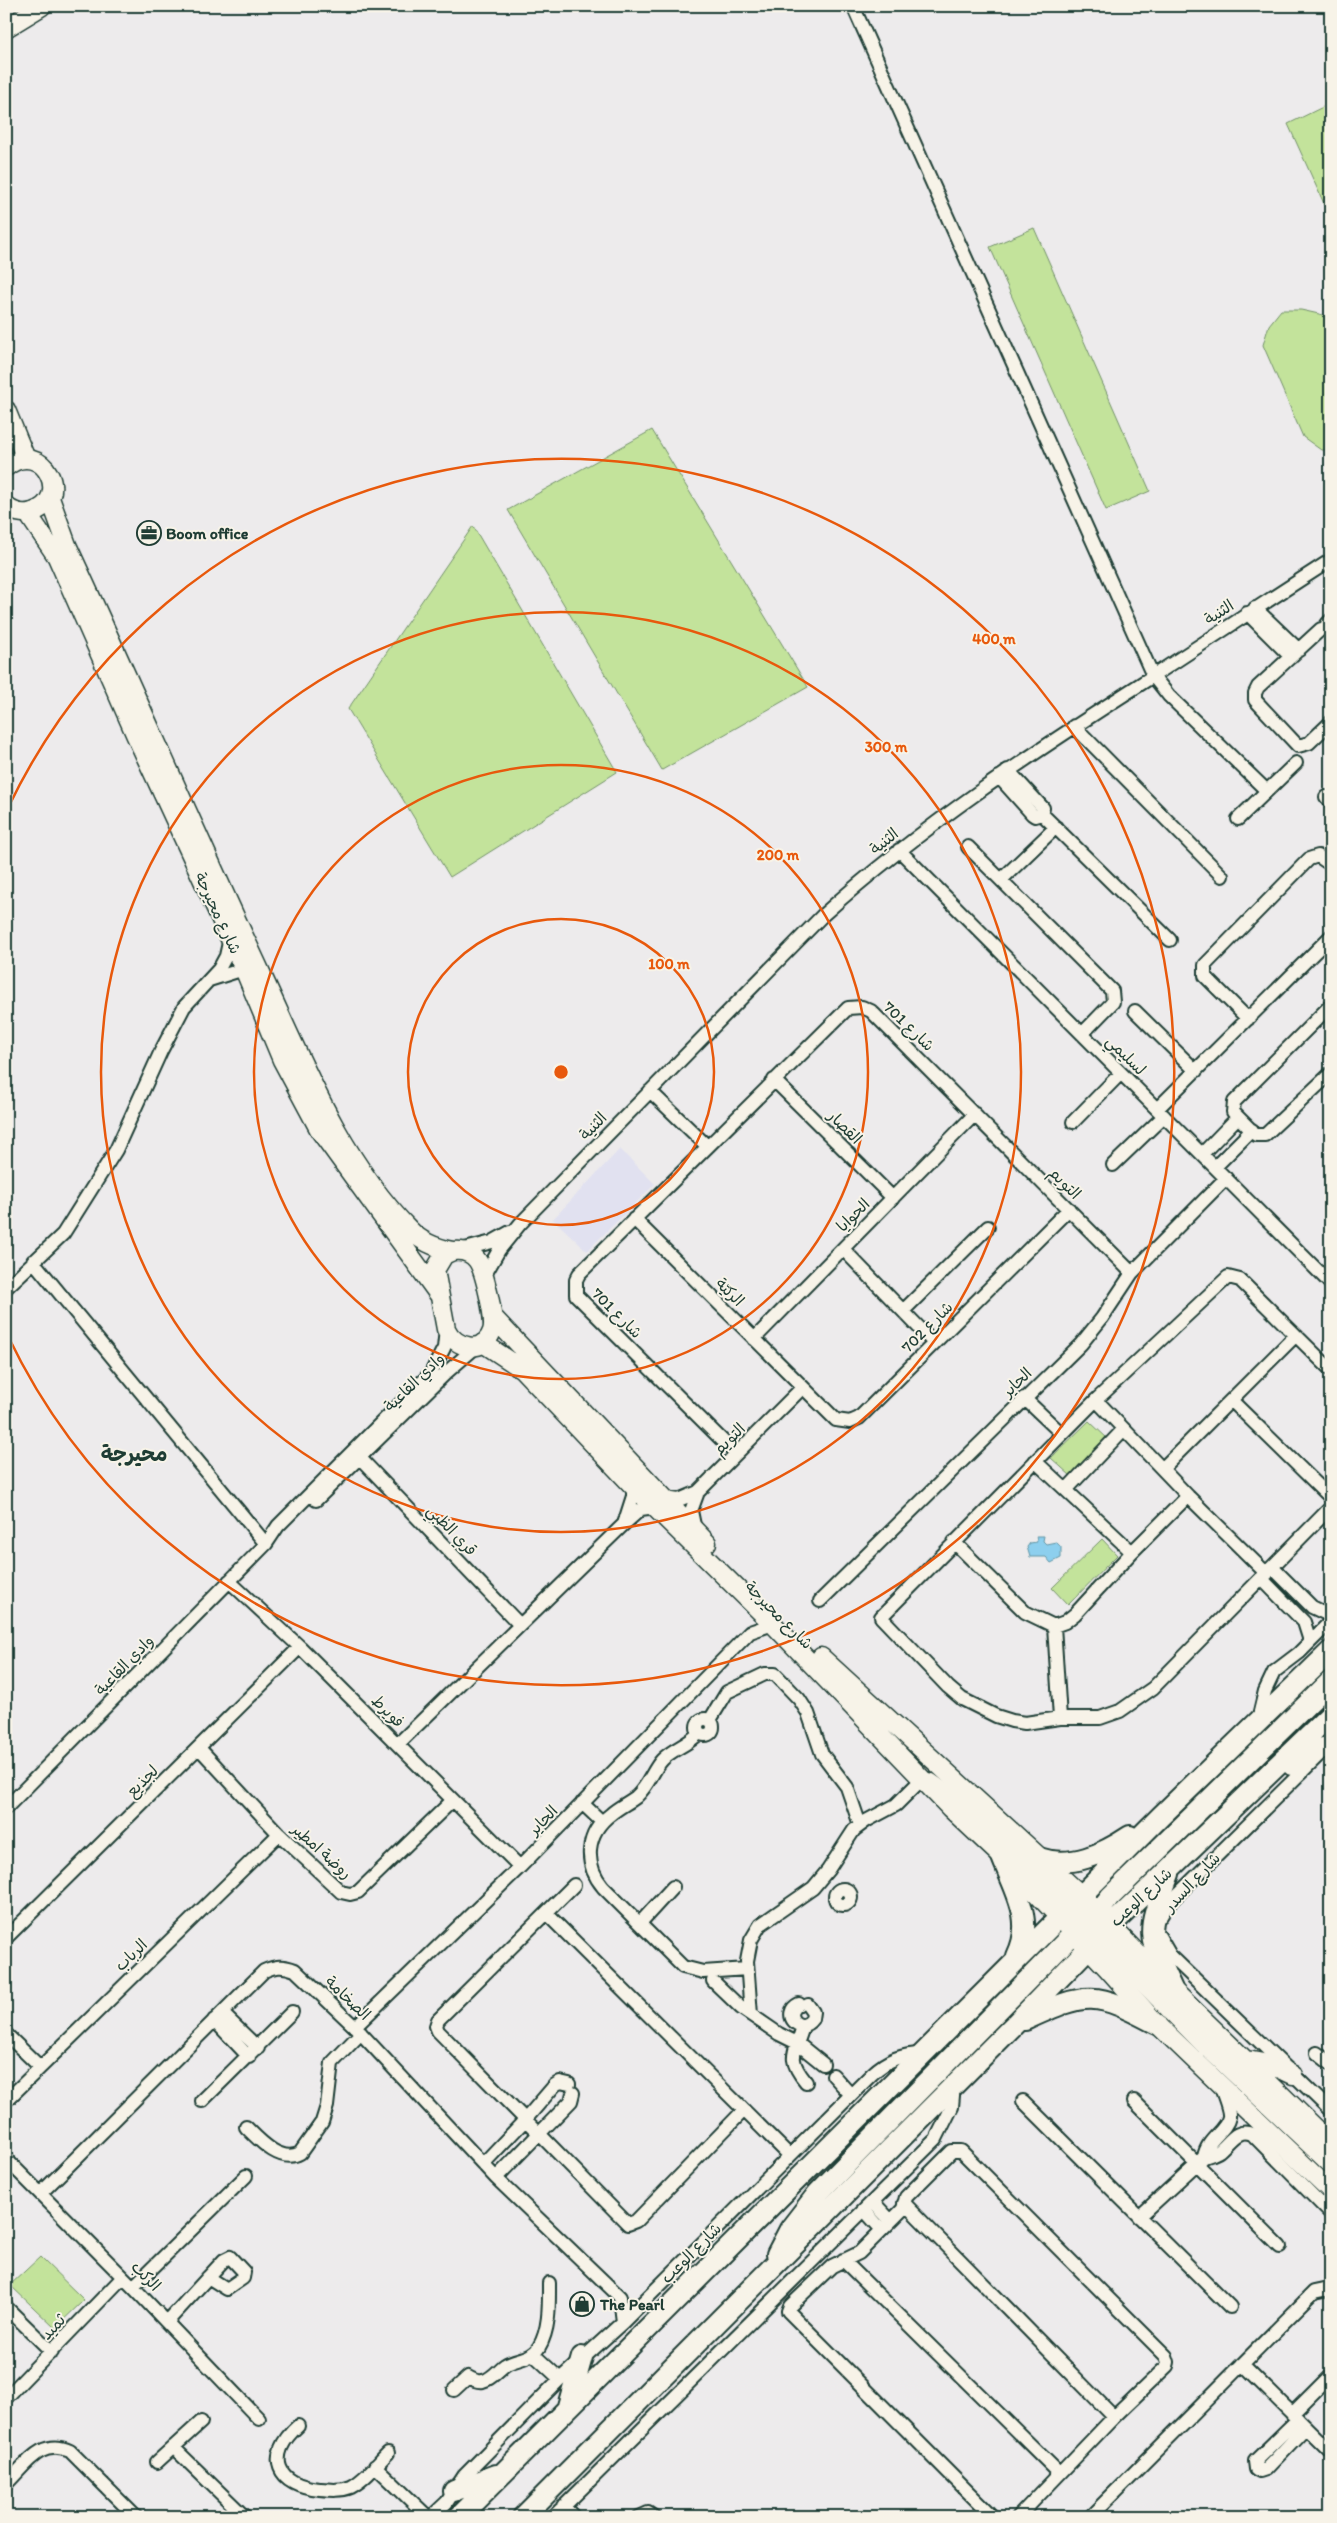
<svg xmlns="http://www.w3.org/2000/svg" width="1337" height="2523" font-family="Itim,'Playpen Sans Arabic',sans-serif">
	<rect width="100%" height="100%" fill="#edebec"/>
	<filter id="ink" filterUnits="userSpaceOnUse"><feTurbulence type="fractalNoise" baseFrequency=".02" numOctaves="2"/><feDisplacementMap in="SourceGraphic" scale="10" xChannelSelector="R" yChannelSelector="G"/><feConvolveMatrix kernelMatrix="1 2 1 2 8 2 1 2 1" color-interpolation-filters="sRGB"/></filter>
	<g filter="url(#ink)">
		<path fill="#e1e1f0" d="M 620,1149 L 655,1184 L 587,1251 L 553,1219 Z"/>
		<path fill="#c3e39b" stroke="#719068" d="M 1331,103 L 1331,219 L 1288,124 Z
			M 1034,228 L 1150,491 L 1106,510 L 990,247 Z
			M 1281,310 L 1301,310 L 1328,316 L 1331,323 L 1331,450 L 1321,450 L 1303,437 L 1263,345 L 1269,325 Z
			M 652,430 L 808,687 L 662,770 L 508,510 Z
			M 473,526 L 617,772 L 450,877 L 348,709 Z
			M 1089,1421 L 1109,1440 L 1071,1476 L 1051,1458 Z
			M 1102,1539 L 1117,1555 L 1068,1605 L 1052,1588 Z
			M 40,2257 L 84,2300 L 55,2328 L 10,2285 Z"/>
		<path fill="#8dcfee" stroke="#6195a4" d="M 1036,1536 L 1044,1536 L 1043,1541 L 1046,1544 L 1056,1542 L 1061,1547 L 1061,1558 L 1051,1563 L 1046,1557 L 1030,1557 L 1027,1547 L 1030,1543 L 1037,1542 Z"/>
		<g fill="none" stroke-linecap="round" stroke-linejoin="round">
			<defs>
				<path id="street" d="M 853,6 L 1153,676 L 1169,696 L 1267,791
					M 1255,608 L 1299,650
					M 1247,613 L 1291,657
					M 1327,624 L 1331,620
					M 1321,629 L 1258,687 L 1255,693 L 1255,700 L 1298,746 L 1309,743 L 1331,722
					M 1074,726 L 1222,876
					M 999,777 L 1032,814 L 1035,816 L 1042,814 L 1043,808 L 1008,770
					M 1326,797 L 1331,802
					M 1042,814 L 1170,940
					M 1238,819 L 1296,763
					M 968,847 L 1112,991 L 1113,1002 L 1082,1034
					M 899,850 L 1331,1284
					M 1001,880 L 1056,827
					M 209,980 L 244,969
					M 1331,1005 L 1234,1102 L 1233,1112 L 1256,1135 L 1265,1135 L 1331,1073
					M 1135,1011 L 1196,1071
					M 1248,1019 L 1205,976 L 1205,965 L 1309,859 L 1318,856 L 1331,865
					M 774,1080 L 893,1198
					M 650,1091 L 707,1146
					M 1157,1109 L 1331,936
					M 1073,1122 L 1121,1073
					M 1202,1154 L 1238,1117
					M 1113,1165 L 1164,1116
					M 1215,1167 L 1252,1130
					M 634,1219 L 836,1420 L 850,1422 L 859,1418 L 1069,1209
					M 843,1249 L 934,1343
					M 461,1250 L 492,1242 L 510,1232
					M 33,1261 L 266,1544
					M 483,1278 L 499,1250 L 520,1224 L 823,915 C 924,824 1036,751 1150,678 C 1210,639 1270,599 1331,560
					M 6,1288 L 63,1234 L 116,1150 L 161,1051 L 184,1007 L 219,969 L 226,956 L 230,938
					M 903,1311 L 988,1227
					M 754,1339 L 975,1114
					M 1331,1370 L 1240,1280 L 1228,1277 L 1096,1400 L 881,1617 L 948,1687 L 962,1699 L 996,1716 L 1012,1721 L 1025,1723 L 1060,1718 L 1100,1718 L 1120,1711 L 1153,1688 L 1331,1507
					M 1024,1398 L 1062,1434
					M 1096,1400 L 1188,1496
					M 1231,1400 L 1331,1498
					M 736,1454 L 576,1295 L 576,1280 L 579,1274 L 848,1008 L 862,1007 L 871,1011 L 1132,1273
					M 360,1458 L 520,1625
					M 1035,1461 L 1132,1552
					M 1163,1468 L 1295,1336
					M 1066,1490 L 1124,1429
					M 665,1498 L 679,1500 L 698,1492 L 803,1387
					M 316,1500 L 447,1372 L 477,1346
					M 624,1524 L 633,1496 L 633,1486
					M 695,1530 L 691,1511 L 698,1492
					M 954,1542 L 1025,1612 L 1054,1626 L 1065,1622 L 1075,1614 L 1132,1552 L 1188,1496 L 1267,1574
					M 1273,1568 L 1312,1607 L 1331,1616
					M 1262,1579 L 1304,1622 L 1310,1641
					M 229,1581 L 300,1647 L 520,1867
					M 820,1601 L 1081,1344 L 1102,1318 L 1132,1273 L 1226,1178
					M 1054,1626 L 1060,1718
					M697 1727a8 8 0 1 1 16 0a8 8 0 1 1-16 0Z
					M 710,1720 L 727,1692 L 765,1674 L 775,1674 L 799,1699 L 808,1713 L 822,1754 L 847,1787 L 860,1825
					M 1258,1720 L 1265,1691 L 1274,1672 L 1299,1653 L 1331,1621
					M 699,1733 C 687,1746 672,1749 662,1760 C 652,1771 650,1784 636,1797 C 628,1803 619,1807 611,1814 C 586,1833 583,1863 603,1887 L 683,1967 L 703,1972 L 747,1969
					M 398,1744 L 624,1524 L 641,1509 L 655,1507
					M 199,1748 L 279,1834 L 341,1892 L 350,1894 L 358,1892 L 453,1800
					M 582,1803 L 602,1822
					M 6,1808 L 266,1544 L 278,1526 L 431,1373 L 444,1348 L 446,1329
					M 574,1885 L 438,2020 L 436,2026 L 438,2031 L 628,2224 L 636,2221 L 744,2110
					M835 1897a8 8 0 1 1 16 0a8 8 0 1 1-16 0Z
					M 546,1913 L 789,2155
					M 1161,1916 L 1168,1904 L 1325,1749
					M 640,1923 L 673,1887
					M 1159,1936 L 1170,1955 L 1331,2111
					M 6,1938 L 300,1647
					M 713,1981 L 741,2008 L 779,2034 L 797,2043 L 823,2064
					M 799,2004 C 780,2013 800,2036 812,2019 L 813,2012 L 808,2005
					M 222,2013 L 258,2048
					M 751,2015 L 747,1961 L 751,1940 L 760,1925 L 813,1888 L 828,1870 L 854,1830 L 866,1821 L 896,1805 L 923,1778
					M 214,2020 L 249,2057
					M 803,2026 C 796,2052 785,2057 806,2082
					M 355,2027 L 520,1867 L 750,1632 L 773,1624
					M 6,2034 L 40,2067
					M 1317,2053 L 1331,2064
					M 833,2075 L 851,2095
					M 6,2101 L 279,1834
					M 202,2101 L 292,2012
					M 1023,2101 L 1230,2307
					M 1134,2101 L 1280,2247
					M 246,2127 C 258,2139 280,2164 300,2153 L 322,2122 L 327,2106 L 332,2063 L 361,2033
					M 1204,2157 C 1207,2138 1226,2132 1229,2117 C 1230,2109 1223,2095 1221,2087
					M 6,2159 L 133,2287 L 259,2419
					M 483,2164 L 525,2120 L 555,2085 L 560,2082 L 569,2084
					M 496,2178 L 571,2101 L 573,2093
					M 41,2193 L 264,1971 C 275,1966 283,1965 295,1970 L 355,2027 L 496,2178 L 620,2297 L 623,2322
					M 873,2202 L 891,2221
					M 904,2203 L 1114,2417
					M 864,2210 L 882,2230
					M 1139,2217 L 1204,2157 C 1209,2155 1215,2154 1219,2151 C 1230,2142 1236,2128 1252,2134 L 1331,2214
					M 843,2260 L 1059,2473
					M 133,2287 L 246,2176
					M 6,2307 L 52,2352
					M 167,2322 L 224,2260 L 230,2257 L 244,2272 L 243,2278 L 227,2289 L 208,2277
					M 533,2354 L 560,2379
					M 1242,2364 L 1331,2452
					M 454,2390 L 468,2377 C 473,2380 477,2382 483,2381 C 492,2379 498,2370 505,2365 C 516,2358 531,2360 539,2347 C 550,2329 549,2303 549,2283
					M 6,2398 L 123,2277
					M 1292,2414 L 1331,2375
					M 1298,2419 L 1255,2461 L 1256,2469 L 1260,2471 L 1266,2469 L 1306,2427
					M 298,2426 C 264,2456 277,2486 320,2489 C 331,2490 341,2491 351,2487 C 365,2480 377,2464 388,2453
					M 173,2447 L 245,2517
					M 157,2462 L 201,2422
					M 375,2466 L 428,2517
					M 6,2484 C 26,2465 40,2438 70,2451 L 136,2517
					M 563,2506 L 574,2517
					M 431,2517 L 447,2502 L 464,2476 L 560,2379 L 623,2322 L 872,2074 C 887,2060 902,2054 923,2054
					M 553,2517 L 936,2139 L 952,2107 L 954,2084
					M 639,2517 L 648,2513 L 654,2517
					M 993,2517 L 788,2311 L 790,2306 L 832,2266 L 859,2253 L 903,2209 L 906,2197 L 952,2151 L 961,2151 L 1166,2356 L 1168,2362 L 1167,2366 L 1114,2417 L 1018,2517
					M 1090,2517 L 1314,2292 L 1328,2289 L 1331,2292"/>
				<path id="secondary" d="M 6,28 L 42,6
					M 6,410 L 26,459
					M 6,467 C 43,437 74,500 32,512 C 23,515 13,512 6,506
					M 50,498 L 67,545 C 133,687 195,832 262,975 C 302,1061 341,1161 409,1229 C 421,1242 436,1248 453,1251
					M 28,514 L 57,557 L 136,736 L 244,969 L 282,1060 L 320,1131 L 439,1295
					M 453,1251 C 462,1250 471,1252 477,1260 C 484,1269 496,1320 492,1331 C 484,1355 455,1349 446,1329 L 435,1270 L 444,1255 Z
					M 493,1317 L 707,1543
					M 483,1343 L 522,1369 L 633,1486 L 773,1624 L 950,1808 L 1002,1857 L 1107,1968 L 1157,2024 L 1331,2191
					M 821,1657 L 1082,1896 L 1172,1989 L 1331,2143
					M 1245,2060 C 1263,2062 1277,2066 1293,2075"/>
				<path id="primary" d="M 1292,1765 L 1310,1751 L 1328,1747
					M 929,1783 L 966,1809 L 1080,1915
					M 1002,1857 C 1015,1891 1035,1920 1017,1956
					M 1039,1858 C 1071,1869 1103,1854 1130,1836
					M 1169,1874 C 1147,1932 1145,1931 1172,1989
					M 1086,1928 L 1110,1897 L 1331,1681
					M 1091,1928 L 1204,2043 L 1331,2163
					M 1025,2020 C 1088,1991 1095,1991 1157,2024
					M 777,2254 L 790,2229 L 818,2193 L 1074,1933 L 1087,1914 L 1087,1903 L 1082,1896
					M 568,2406 L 582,2357
					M 454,2491 L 496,2475
					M 459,2517 L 1161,1816 L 1331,1651
					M 523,2517 L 1016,2023 L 1100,1936 L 1331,1714"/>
			</defs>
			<use href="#street" stroke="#1f3d34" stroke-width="16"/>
			<use href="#secondary" stroke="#1f3d34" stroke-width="21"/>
			<use href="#primary" stroke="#1f3d34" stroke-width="24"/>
			<use href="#street" stroke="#f7f3e8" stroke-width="12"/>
			<use href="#secondary" stroke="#f7f3e8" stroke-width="18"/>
			<use href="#primary" stroke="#f7f3e8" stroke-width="20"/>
		</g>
	</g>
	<g fill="none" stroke="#e8590c" stroke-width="2.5">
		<circle cx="561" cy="1072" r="153"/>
		<circle cx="561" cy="1072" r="307"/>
		<circle cx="561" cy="1072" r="460"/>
		<path d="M8 808A613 613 0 1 1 8 1336"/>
	</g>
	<defs>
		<symbol id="office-ring" viewBox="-11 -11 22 22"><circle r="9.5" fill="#f7f3e8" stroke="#1f3d34" stroke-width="1.5"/><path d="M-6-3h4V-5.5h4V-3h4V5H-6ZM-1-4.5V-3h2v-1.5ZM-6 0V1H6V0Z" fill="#1f3d34"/></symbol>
		<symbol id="shop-ring" viewBox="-11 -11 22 22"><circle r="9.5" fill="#f7f3e8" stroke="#1f3d34" stroke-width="1.5"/><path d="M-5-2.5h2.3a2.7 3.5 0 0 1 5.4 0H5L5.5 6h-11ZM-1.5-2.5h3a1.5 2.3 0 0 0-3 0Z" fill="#1f3d34"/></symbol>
	</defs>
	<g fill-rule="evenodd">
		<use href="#office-ring" x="135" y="519" width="28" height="28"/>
		<use href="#shop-ring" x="568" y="2290" width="28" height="28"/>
	</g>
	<g text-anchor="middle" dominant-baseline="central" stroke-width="4" stroke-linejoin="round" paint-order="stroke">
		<g font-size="16" font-weight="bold" fill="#1f3d34" stroke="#f7f3e8" text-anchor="start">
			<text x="166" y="533">Boom office</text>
			<text x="600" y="2304">The Pearl</text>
		</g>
		<g font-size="16" fill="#1f3d34" stroke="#f7f3e8">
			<text transform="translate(1219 612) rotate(-33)">الثنية</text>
			<text transform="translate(884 841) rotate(-39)">الثنية</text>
			<text transform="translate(218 913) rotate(65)">شارع محيرجة</text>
			<text transform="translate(909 1026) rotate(44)">شارع 701</text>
			<text transform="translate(1126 1055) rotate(45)">لسليمي</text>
			<text transform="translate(593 1126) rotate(-46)">الثنية</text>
			<text transform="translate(845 1127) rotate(45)">القصار</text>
			<text transform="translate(1065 1183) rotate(45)">التويم</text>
			<text transform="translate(853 1215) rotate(-45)">الحوايا</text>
			<text transform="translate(730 1292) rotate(45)">الركيّة</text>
			<text transform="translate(617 1313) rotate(45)">شارع 701</text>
			<text transform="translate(927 1327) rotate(-45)">شارع 702</text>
			<text transform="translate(414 1382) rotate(-44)">وادي القاعية</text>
			<text transform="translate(1017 1382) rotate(-44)">الحاير</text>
			<text transform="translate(729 1439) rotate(-45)">التويم</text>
			<text transform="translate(452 1530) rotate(46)">قري الظبي</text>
			<text transform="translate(779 1615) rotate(45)">شارع محيرجة</text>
			<text transform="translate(124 1665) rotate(-46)">وادي القاعية</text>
			<text transform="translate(388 1711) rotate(45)">فويرط</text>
			<text transform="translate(142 1781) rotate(-44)">لجذيع</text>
			<text transform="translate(543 1820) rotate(-46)">الحاير</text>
			<text transform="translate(322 1851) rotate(42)">روضة امطير</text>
			<text transform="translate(1192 1882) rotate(-47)">شارع السدر</text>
			<text transform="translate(1141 1897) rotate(-43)">شارع الوعب</text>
			<text transform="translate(131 1955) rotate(-44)">الرباب</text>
			<text transform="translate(348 1998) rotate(44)">الصخامة</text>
			<text transform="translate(691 2253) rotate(-45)">شارع الوعب</text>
			<text transform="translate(146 2276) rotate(46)">الركب</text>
			<text transform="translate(53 2327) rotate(-47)">ثميد</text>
		</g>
		<g font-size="21" font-weight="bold" fill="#1f3d34" stroke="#f7f3e8">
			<text x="134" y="1453">محيرجة</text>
		</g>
	</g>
	<circle cx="561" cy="1072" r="8" fill="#e8590c" stroke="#f7f3e8" stroke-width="2.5"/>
	<g font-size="15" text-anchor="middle" font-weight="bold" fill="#e8590c" stroke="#f7f3e8" stroke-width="4" stroke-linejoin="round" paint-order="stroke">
		<text x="994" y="644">400 m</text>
		<text x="886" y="752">300 m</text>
		<text x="778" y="860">200 m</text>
		<text x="669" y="969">100 m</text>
	</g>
	<rect width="1337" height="2523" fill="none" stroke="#f7f3e8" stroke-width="25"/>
	<rect x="12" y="12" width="1312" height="2498" fill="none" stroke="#1f3d34" stroke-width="2" filter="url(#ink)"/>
</svg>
